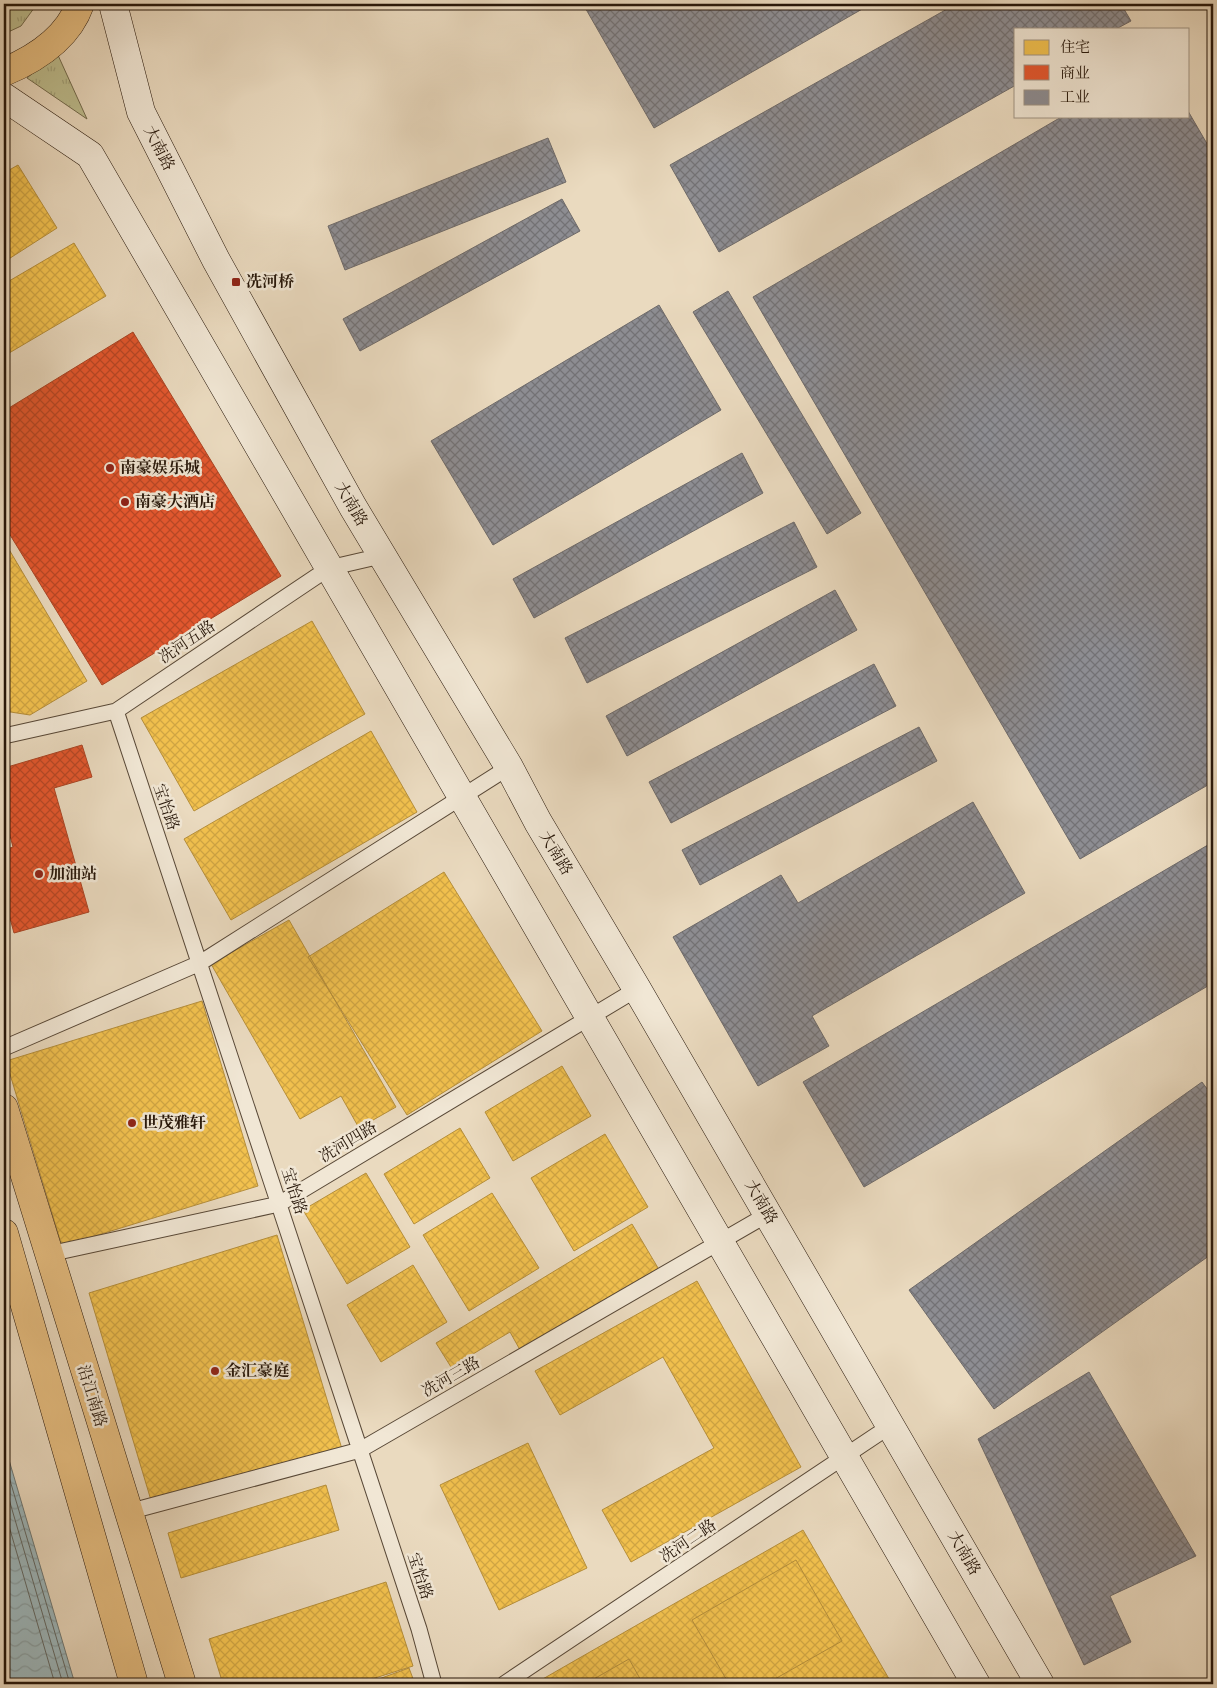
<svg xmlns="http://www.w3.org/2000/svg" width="1217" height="1688" font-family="Cardo,'Noto Serif SC',serif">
	<defs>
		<pattern id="grass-tufts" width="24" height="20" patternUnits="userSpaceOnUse" patternTransform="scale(1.25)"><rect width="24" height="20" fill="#bdbd8e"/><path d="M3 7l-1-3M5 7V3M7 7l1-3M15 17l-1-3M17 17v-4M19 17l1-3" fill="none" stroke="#a2a279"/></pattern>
		<pattern id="water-waves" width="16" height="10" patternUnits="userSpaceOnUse" patternTransform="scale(1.25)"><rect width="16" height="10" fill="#9db8bd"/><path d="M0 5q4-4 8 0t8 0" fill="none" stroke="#879da1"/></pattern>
		<pattern id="homes-cross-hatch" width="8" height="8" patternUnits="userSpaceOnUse" patternTransform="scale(1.25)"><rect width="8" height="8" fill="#f2c14e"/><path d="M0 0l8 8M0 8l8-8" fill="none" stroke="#d0a543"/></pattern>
		<pattern id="shops-cross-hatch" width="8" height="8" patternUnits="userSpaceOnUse" patternTransform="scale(1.25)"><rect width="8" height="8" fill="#e4572e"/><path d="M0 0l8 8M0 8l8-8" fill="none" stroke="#b94725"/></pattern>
		<pattern id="industry-cross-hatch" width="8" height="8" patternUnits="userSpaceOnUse" patternTransform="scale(1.25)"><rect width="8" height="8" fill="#8d8d92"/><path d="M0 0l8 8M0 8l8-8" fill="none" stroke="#737275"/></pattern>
	</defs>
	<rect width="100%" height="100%" fill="#eadabf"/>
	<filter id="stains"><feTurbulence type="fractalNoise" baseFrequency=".004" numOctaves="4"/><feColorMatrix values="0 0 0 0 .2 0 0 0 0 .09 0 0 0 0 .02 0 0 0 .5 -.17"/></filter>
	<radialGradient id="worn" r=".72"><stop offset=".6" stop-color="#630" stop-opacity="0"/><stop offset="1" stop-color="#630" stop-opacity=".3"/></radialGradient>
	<path fill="url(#grass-tufts)" stroke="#726a4c" d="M 4,4 L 37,4 L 21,26 L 4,34 Z
		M 57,53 L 87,119 L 27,78 Z"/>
	<path fill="url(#water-waves)" stroke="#6e7875" d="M 4,1443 L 75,1684 L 4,1684 Z"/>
	<path fill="url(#homes-cross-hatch)" stroke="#b58e3a" d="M 18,165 L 57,228 L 4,262 L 4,173 Z
		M 74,243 L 106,296 L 4,356 L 4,284 Z
		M 4,541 L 87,681 L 30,715 L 4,711 Z
		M 312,621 L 365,714 L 194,811 L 141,718 Z
		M 371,731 L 417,812 L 231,920 L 184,839 Z
		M 444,872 L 542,1031 L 407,1115 L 308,957 Z
		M 289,920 L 396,1107 L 359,1128 L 341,1096 L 300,1119 L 211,964 Z
		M 202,1001 L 258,1186 L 62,1246 L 6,1061 Z
		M 562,1066 L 591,1116 L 513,1161 L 485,1112 Z
		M 460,1128 L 490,1178 L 414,1224 L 384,1174 Z
		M 605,1134 L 648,1207 L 574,1251 L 531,1178 Z
		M 366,1173 L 410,1247 L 347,1284 L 303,1210 Z
		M 492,1193 L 539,1268 L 469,1311 L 423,1235 Z
		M 632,1224 L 661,1273 L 524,1357 L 510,1332 L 451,1367 L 436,1343 Z
		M 277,1235 L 342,1449 L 153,1507 L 89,1293 Z
		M 413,1265 L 447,1322 L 381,1362 L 347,1305 Z
		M 697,1281 L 801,1467 L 631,1562 L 602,1510 L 714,1448 L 663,1357 L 560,1415 L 535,1371 Z
		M 528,1443 L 587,1568 L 499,1610 L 440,1485 Z
		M 326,1485 L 339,1530 L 181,1578 L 168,1533 Z
		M 803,1530 L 892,1684 L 534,1684 Z
		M 796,1560 L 842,1641 L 766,1684 L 729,1684 L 692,1620 Z
		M 386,1582 L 413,1666 L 356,1684 L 223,1684 L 209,1639 Z
		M 629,1659 L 643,1684 L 585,1684 Z
		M 409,1668 L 415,1684 L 365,1684 Z"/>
	<path fill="url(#shops-cross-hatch)" stroke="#ab4423" d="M 133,332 L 281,576 L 102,685 L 4,525 L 4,411 Z
		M 82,745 L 92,777 L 54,788 L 89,912 L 14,933 L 4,896 L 4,850 L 13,847 L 4,813 L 4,768 Z"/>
	<path fill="url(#industry-cross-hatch)" stroke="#6e6a69" d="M 583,4 L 871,4 L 654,128 Z
		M 956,4 L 1121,4 L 1131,21 L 1116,29 L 1016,29 L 1016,85 L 719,252 L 670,165 Z
		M 1188,111 L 1213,154 L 1213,782 L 1080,859 L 753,297 L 1063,116 L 1188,116 Z
		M 548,138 L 566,182 L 345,270 L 328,226 Z
		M 562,199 L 580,231 L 360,351 L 343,319 Z
		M 728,291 L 861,513 L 827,534 L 693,312 Z
		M 659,305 L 721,410 L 493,545 L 431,441 Z
		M 742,453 L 763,493 L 534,618 L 513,579 Z
		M 794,522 L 817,567 L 587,683 L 565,638 Z
		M 835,590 L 857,630 L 627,756 L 606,716 Z
		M 874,664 L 896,706 L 671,823 L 649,782 Z
		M 919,727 L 937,761 L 700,885 L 682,850 Z
		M 973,802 L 1025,893 L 812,1016 L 829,1046 L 758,1086 L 673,937 L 781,875 L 798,903 Z
		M 1213,842 L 1213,983 L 864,1187 L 803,1082 Z
		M 1202,1082 L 1213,1097 L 1213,1253 L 994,1409 L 909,1290 Z
		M 1089,1372 L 1196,1556 L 1110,1596 L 1131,1642 L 1084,1665 L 978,1439 Z"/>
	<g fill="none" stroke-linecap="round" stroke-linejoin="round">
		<path stroke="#626864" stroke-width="1" d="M 4,1460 L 70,1684
			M 4,1482 L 63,1684
			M 4,1509 L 55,1684"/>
		<defs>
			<path id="lane" d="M 116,711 L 360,1450 L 419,1629 L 434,1684
				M 4,736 L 116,711 L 329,568 L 381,556
				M 4,1048 L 200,963 L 509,767
				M 49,1254 L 279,1204 L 637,989
				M 128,1512 L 360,1450 L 768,1214
				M 504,1684 L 890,1426"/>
			<path id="secondary" d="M 113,4 L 141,112 L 216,260 L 353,507 L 509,767 L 538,822 L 637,989 L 1040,1684
				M 4,97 L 90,155 L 976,1684"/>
			<path id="primary" d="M 4,72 C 35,59 68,38 80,4
				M 4,1108 L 182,1684
				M 4,1233 L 134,1684"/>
		</defs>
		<use href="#lane" stroke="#584837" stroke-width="17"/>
		<use href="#secondary" stroke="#27170a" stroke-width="29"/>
		<use href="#primary" stroke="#27170a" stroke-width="29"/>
		<use href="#lane" stroke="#f1e7d5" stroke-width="15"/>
		<use href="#secondary" stroke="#f1e7d5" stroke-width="28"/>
		<use href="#primary" stroke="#e5bd80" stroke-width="28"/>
	</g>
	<g fill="#8f2418" stroke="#f1e7d5" stroke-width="2">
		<rect x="231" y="277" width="10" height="10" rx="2.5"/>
		<circle cx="110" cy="468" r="5"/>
		<circle cx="125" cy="502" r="5"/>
		<circle cx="39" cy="874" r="5"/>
		<circle cx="132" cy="1123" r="5"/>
		<circle cx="215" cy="1371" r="5"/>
	</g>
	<g text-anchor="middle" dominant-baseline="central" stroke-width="5" stroke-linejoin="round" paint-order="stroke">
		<g font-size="16" fill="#27170a" stroke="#f1e7d5">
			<text transform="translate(159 148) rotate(63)">大南路</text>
			<text transform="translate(351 504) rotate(60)">大南路</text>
			<text transform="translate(187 642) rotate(-34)">冼河五路</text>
			<text transform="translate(166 807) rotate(71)">宝怡路</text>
			<text transform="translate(556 853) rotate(59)">大南路</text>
			<text transform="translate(348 1142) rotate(-31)">冼河四路</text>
			<text transform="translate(294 1191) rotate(72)">宝怡路</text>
			<text transform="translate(761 1202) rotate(60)">大南路</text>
			<text transform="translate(451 1377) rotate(-30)">冼河三路</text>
			<text transform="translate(92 1396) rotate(73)">沿江南路</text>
			<text transform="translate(688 1541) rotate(-34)">冼河二路</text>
			<text transform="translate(964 1553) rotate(60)">大南路</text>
			<text transform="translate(420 1576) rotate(72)">宝怡路</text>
		</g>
		<g font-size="16" font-weight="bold" fill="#27170a" stroke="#f1e7d5" text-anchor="start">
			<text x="246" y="282">冼河桥</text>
			<text x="120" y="468">南豪娱乐城</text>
			<text x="135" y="502">南豪大酒店</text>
			<text x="49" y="874">加油站</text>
			<text x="142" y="1123">世茂雅轩</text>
			<text x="225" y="1371">金汇豪庭</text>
		</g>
	</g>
	<rect width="1217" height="1688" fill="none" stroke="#eadabf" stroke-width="20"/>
	<rect x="5" y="5" width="1207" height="1678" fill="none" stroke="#27170a" stroke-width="2.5"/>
	<rect x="10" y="10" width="1197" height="1668" fill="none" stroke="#27170a"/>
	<rect x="1014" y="28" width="175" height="90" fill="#f1e7d5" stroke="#a09484"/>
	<rect x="1024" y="40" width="25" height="15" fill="#f2c14e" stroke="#a09484"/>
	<text x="1060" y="52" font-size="15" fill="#27170a">住宅</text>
	<rect x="1024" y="65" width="25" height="15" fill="#e4572e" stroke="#a09484"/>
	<text x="1060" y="78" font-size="15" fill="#27170a">商业</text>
	<rect x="1024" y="90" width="25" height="15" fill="#8d8d92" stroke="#a09484"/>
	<text x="1060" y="102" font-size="15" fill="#27170a">工业</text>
	<rect width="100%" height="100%" filter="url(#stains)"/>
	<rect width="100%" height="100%" fill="url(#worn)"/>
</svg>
